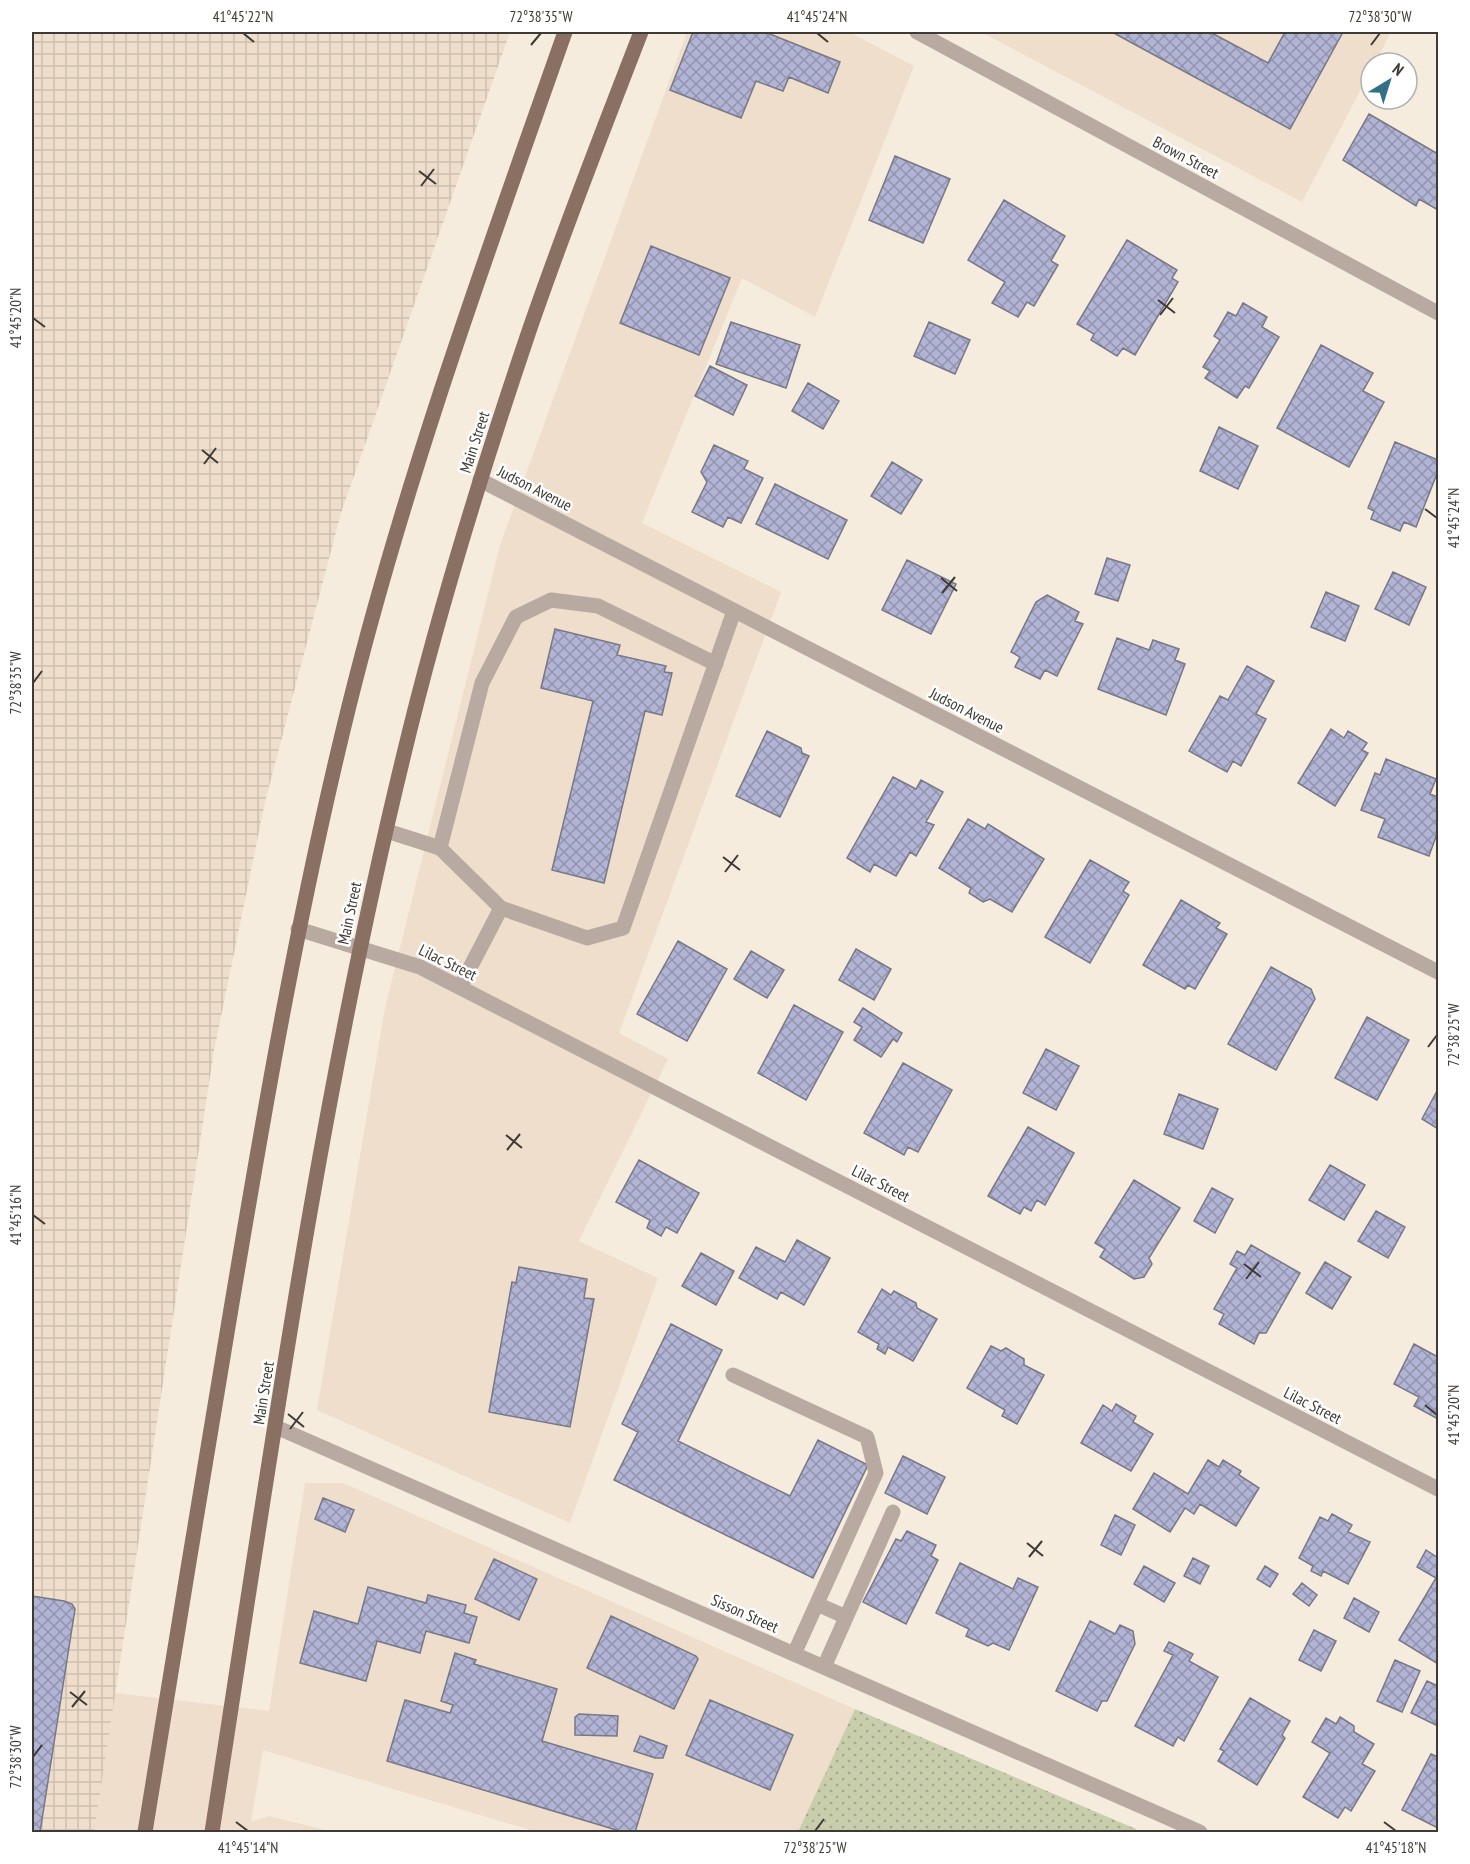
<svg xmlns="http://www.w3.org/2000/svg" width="1470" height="1864" font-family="'PT Sans Narrow',sans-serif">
	<defs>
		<pattern id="industrial-grid" width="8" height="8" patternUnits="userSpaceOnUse" patternTransform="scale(1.5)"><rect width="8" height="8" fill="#eedecb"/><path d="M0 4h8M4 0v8" fill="none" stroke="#cdbfaf"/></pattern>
		<pattern id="grass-dots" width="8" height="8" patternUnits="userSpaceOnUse" patternTransform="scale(1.5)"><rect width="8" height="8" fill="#c8cdac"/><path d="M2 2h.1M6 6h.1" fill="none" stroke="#a4a78d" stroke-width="1.8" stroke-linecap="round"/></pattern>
		<pattern id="building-cross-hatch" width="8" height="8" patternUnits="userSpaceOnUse" patternTransform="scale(1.5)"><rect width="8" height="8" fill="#b2b4d5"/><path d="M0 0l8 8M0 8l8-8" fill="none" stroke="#9293ae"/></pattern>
	</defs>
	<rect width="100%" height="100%" fill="#f6ecde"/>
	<path fill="#eedecb" d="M 687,32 L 849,32 L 914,66 L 815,317 L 742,278 L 642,523 L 781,592 L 619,1033 L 668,1059 L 579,1241 L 658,1278 L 570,1523 L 317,1410 L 385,1008 L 500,545 Z
		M 981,32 L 1391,32 L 1375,63 L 1371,63 L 1371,70 L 1302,202 Z
		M 305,1483 L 343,1483 L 855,1709 L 798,1832 L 537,1832 L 263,1750 L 251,1822 L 269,1816 L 333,1832 L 94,1832 L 115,1693 L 269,1711 Z"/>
	<path fill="url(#industrial-grid)" d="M 32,32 L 510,32 L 341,513 L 265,802 L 214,1051 L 94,1832 L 32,1832 Z"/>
	<path fill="url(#grass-dots)" d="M 855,1709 L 1136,1829 L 1135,1832 L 798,1832 Z"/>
	<path fill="url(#building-cross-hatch)" stroke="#777886" stroke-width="1.5" d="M 693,32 L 765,32 L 840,62 L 828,93 L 789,77 L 783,91 L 756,81 L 741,118 L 670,90 Z
		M 1112,32 L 1210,32 L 1268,63 L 1285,32 L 1343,32 L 1290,129 Z
		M 1369,114 L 1438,154 L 1438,210 L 1419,199 L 1416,206 L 1343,160 Z
		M 895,156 L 950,179 L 923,243 L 869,220 Z
		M 1004,200 L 1065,236 L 1051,261 L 1058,265 L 1034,306 L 1027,302 L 1018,317 L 992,303 L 1005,282 L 968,260 Z
		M 1127,240 L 1177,270 L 1172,278 L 1178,282 L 1135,355 L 1123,348 L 1117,356 L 1091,340 L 1094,334 L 1077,324 Z
		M 651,246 L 730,278 L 699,355 L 620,323 Z
		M 1243,303 L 1267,317 L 1262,327 L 1279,337 L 1249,388 L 1245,386 L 1237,398 L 1205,378 L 1210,371 L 1203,367 L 1220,340 L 1214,336 L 1228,312 L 1236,316 Z
		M 731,322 L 800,345 L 786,388 L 716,364 Z
		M 929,322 L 970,340 L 955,374 L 914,356 Z
		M 1321,345 L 1373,373 L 1363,391 L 1384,402 L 1349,467 L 1277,428 Z
		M 710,366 L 747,385 L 733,415 L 695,396 Z
		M 808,383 L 839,401 L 823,429 L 792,411 Z
		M 1219,427 L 1258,446 L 1238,489 L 1200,471 Z
		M 1395,442 L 1438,460 L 1438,471 L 1416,527 L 1404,522 L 1400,531 L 1371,519 L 1374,511 L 1368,508 Z
		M 714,445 L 748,461 L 744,469 L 763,478 L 741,523 L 728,517 L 723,527 L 692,512 L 707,482 L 701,472 Z
		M 892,462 L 922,480 L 901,514 L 871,496 Z
		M 775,484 L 847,520 L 828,559 L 756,524 Z
		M 1107,558 L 1130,565 L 1118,601 L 1095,594 Z
		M 907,560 L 956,584 L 931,634 L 882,610 Z
		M 1393,572 L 1426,587 L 1409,625 L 1375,609 Z
		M 1326,592 L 1359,606 L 1345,641 L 1311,627 Z
		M 1047,595 L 1079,612 L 1075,621 L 1083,624 L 1057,676 L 1045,670 L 1040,679 L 1015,667 L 1020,657 L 1011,652 L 1036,602 Z
		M 555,629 L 620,645 L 617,655 L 666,666 L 664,672 L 672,673 L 662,715 L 645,711 L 604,883 L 552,870 L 593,701 L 541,688 Z
		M 1117,638 L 1149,650 L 1153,640 L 1179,649 L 1175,660 L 1185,664 L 1166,715 L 1098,689 Z
		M 1247,666 L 1274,681 L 1256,714 L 1266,719 L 1241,766 L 1233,761 L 1227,772 L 1189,751 L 1220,696 L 1228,700 Z
		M 1331,729 L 1344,738 L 1348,731 L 1367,743 L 1362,750 L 1368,753 L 1335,806 L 1298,783 Z
		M 767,731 L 801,748 L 802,753 L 809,756 L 780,817 L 736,796 Z
		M 1386,759 L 1436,779 L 1430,794 L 1438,797 L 1438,831 L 1429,856 L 1378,837 L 1385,819 L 1361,810 L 1375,773 L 1380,775 Z
		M 893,777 L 916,789 L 921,780 L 943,792 L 926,822 L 934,825 L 916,856 L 910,852 L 896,876 L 874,864 L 870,872 L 847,858 Z
		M 968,819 L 985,829 L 988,824 L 1044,859 L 1012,912 L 990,899 L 983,902 L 969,893 L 971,888 L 939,868 Z
		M 1090,860 L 1129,882 L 1123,891 L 1129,895 L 1090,963 L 1045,937 Z
		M 1181,900 L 1220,923 L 1216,928 L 1227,934 L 1195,989 L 1188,985 L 1185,989 L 1143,965 Z
		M 678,941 L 727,969 L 687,1041 L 637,1014 Z
		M 856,949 L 891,969 L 874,1000 L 839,980 Z
		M 751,951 L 784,970 L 767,998 L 734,979 Z
		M 1271,967 L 1311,989 L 1315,999 L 1276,1070 L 1228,1044 Z
		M 794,1005 L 843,1032 L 806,1100 L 758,1073 Z
		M 863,1008 L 902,1033 L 897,1042 L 893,1039 L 881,1057 L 854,1040 L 862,1027 L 854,1022 Z
		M 1367,1017 L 1409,1040 L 1377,1100 L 1335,1078 Z
		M 1046,1049 L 1079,1066 L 1056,1110 L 1023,1093 Z
		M 903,1063 L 952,1090 L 918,1152 L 908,1147 L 904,1155 L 864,1133 Z
		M 1438,1089 L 1438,1129 L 1422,1119 Z
		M 1179,1094 L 1218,1109 L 1203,1149 L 1164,1134 Z
		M 1028,1127 L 1074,1153 L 1045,1205 L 1037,1200 L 1031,1211 L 1024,1207 L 1020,1214 L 988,1196 Z
		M 639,1160 L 699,1193 L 677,1233 L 666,1227 L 661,1236 L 647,1228 L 650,1220 L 616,1202 Z
		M 1330,1165 L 1365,1185 L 1344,1220 L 1309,1200 Z
		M 1134,1180 L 1180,1208 L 1149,1258 L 1152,1264 L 1144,1277 L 1134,1279 L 1100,1257 L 1105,1249 L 1095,1243 Z
		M 1212,1188 L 1233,1199 L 1215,1233 L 1194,1221 Z
		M 1376,1211 L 1405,1227 L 1388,1258 L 1358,1241 Z
		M 797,1240 L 830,1258 L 804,1305 L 781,1292 L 777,1299 L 739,1278 L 756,1247 L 785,1262 Z
		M 1251,1245 L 1300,1273 L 1266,1333 L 1259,1333 L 1254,1344 L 1219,1324 L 1224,1314 L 1214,1309 L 1237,1268 L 1230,1264 L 1237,1251 L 1245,1255 Z
		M 701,1253 L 734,1271 L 716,1305 L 682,1286 Z
		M 1325,1262 L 1351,1277 L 1332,1309 L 1306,1293 Z
		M 519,1267 L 587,1279 L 584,1298 L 594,1299 L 570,1427 L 489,1412 L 512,1282 L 516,1283 Z
		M 882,1289 L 891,1295 L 894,1291 L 916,1303 L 917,1308 L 937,1319 L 913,1361 L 888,1347 L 885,1354 L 877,1349 L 879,1344 L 858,1332 Z
		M 671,1324 L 722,1350 L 678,1441 L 790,1496 L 818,1440 L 868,1465 L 813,1578 L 614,1480 L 638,1432 L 622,1424 Z
		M 1414,1344 L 1438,1357 L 1438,1419 L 1414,1406 L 1419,1397 L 1394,1384 Z
		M 991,1346 L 1001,1351 L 1006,1348 L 1024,1359 L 1024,1365 L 1044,1375 L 1017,1424 L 1002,1416 L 1005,1410 L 967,1388 Z
		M 1116,1404 L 1136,1416 L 1133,1422 L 1153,1434 L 1131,1471 L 1081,1443 L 1103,1405 L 1112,1411 Z
		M 903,1456 L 945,1477 L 927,1514 L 885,1493 Z
		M 1208,1460 L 1219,1467 L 1223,1460 L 1241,1471 L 1239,1475 L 1259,1488 L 1236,1526 L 1200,1504 L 1194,1514 L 1185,1508 L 1170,1532 L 1133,1509 L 1154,1473 L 1188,1494 Z
		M 323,1498 L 354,1510 L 345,1532 L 315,1519 Z
		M 1332,1514 L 1352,1525 L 1348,1532 L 1370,1542 L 1348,1584 L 1323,1571 L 1321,1576 L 1311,1571 L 1313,1566 L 1299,1558 L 1320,1517 L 1328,1521 Z
		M 1115,1515 L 1135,1525 L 1121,1555 L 1101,1545 Z
		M 907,1531 L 936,1545 L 931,1556 L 938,1560 L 906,1624 L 863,1602 L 896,1539 L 901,1541 Z
		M 1426,1550 L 1438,1558 L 1438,1664 L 1399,1640 L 1436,1578 L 1417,1567 Z
		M 1193,1558 L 1209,1566 L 1200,1584 L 1184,1576 Z
		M 494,1559 L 537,1579 L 519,1620 L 475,1599 Z
		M 960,1563 L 1013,1589 L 1018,1578 L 1038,1587 L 1009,1650 L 993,1643 L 988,1646 L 966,1636 L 969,1629 L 936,1613 Z
		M 1144,1566 L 1175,1583 L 1164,1602 L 1134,1584 Z
		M 1265,1566 L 1278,1574 L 1270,1587 L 1257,1579 Z
		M 1302,1583 L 1317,1595 L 1309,1606 L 1293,1594 Z
		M 368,1587 L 426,1603 L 428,1595 L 466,1605 L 464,1613 L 477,1617 L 469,1643 L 426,1631 L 420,1653 L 377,1641 L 366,1681 L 300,1663 L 314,1611 L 358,1624 Z
		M 32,1596 L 64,1601 L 72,1604 L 75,1609 L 40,1832 L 32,1832 Z
		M 1354,1598 L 1379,1612 L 1369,1632 L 1344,1618 Z
		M 611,1616 L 696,1656 L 698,1659 L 674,1709 L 587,1668 Z
		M 1090,1621 L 1115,1634 L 1120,1625 L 1133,1631 L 1135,1644 L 1107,1701 L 1102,1701 L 1097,1711 L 1056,1691 Z
		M 1314,1630 L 1336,1641 L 1321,1671 L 1299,1660 Z
		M 1169,1642 L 1193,1654 L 1189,1661 L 1218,1677 L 1184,1741 L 1178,1737 L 1173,1746 L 1135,1726 L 1173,1655 L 1164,1651 Z
		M 455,1653 L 476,1660 L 474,1664 L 557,1689 L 542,1741 L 653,1774 L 635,1832 L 623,1832 L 387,1761 L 405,1700 L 450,1713 L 453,1705 L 441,1701 Z
		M 1395,1660 L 1420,1671 L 1402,1712 L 1377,1701 Z
		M 1427,1681 L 1438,1686 L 1438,1726 L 1411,1713 Z
		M 1250,1698 L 1290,1721 L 1282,1735 L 1285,1738 L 1257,1785 L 1218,1761 L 1224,1751 L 1220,1749 Z
		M 710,1700 L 793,1735 L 770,1790 L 686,1755 Z
		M 579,1714 L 618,1716 L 617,1736 L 575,1735 L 575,1717 Z
		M 1340,1717 L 1354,1726 L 1354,1732 L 1374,1744 L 1362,1764 L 1375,1771 L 1351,1811 L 1345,1807 L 1338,1818 L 1303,1797 L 1330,1753 L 1312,1742 L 1326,1718 L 1336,1724 Z
		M 640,1736 L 667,1746 L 663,1758 L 655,1758 L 634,1751 Z
		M 1431,1754 L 1438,1757 L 1438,1828 L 1402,1810 Z"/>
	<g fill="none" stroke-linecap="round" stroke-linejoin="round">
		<path stroke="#b8a9a1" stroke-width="15" d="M 387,831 L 440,848 L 501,908 L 460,987
			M 440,848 L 482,683 L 516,617 L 551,600 L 598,606 L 716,664
			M 501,908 L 587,938 L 623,928 L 734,611
			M 733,1375 L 867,1437 L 876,1473 L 794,1654
			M 817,1604 L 846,1617
			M 824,1667 L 893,1512"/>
		<path stroke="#b8a9a1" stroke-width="15" d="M 917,32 L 1438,313
			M 480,480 L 1438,972
			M 298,929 L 420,967 L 1438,1489
			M 276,1427 L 1200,1832"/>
		<path stroke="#8a7062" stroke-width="15" d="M 145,1832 C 172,1664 200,1495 228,1327 C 263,1117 298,912 349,706 C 406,476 487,254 565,32
			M 212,1832 C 268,1473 317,1112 403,758 C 437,616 480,476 527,337 C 562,234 602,133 641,32"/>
	</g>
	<path fill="none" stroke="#3e3a35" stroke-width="2" d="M 243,33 L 254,42M 817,33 L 828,42M 531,45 L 541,33M 1371,45 L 1380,33M 419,171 L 436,184M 421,186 L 434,169M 1158,300 L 1175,313M 1160,315 L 1173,298M 33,318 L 45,327M 202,450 L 218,463M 204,464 L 216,448M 1425,509 L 1437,518M 941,578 L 957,591M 942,593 L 955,577M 33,683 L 42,671M 723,857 L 740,870M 725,872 L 738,855M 1428,1047 L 1437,1035M 506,1135 L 522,1148M 507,1150 L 520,1134M 33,1215 L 45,1224M 1244,1264 L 1261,1277M 1246,1279 L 1259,1262M 1425,1405 L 1437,1415M 288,1414 L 304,1427M 290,1429 L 303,1412M 1027,1543 L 1043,1556M 1029,1557 L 1042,1541M 70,1692 L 87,1705M 72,1707 L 85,1691M 33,1757 L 42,1745M 236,1822 L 248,1831M 1384,1822 L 1396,1831M 815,1831 L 824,1819"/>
	<g text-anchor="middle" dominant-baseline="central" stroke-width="5" stroke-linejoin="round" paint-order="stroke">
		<g font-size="16" fill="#3e3a35" stroke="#fff">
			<text transform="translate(1186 157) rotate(28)">Brown Street</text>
			<text transform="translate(474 442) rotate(-72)">Main Street</text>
			<text transform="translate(535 488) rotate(27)">Judson Avenue</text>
			<text transform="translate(967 710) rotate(27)">Judson Avenue</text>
			<text transform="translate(349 913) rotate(-78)">Main Street</text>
			<text transform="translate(448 962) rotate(26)">Lilac Street</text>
			<text transform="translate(881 1183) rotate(27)">Lilac Street</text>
			<text transform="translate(263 1393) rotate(-81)">Main Street</text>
			<text transform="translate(1313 1405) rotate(27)">Lilac Street</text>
			<text transform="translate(745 1613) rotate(24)">Sisson Street</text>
		</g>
	</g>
	<rect width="1470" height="1864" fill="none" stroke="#ffffff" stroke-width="66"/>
	<g transform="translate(1389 81) rotate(38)"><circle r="28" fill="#ffffff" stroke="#b2b0ae" stroke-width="1.5"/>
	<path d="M0-4.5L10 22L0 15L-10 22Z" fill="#336f86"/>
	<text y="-9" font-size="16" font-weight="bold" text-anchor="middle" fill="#3e3a35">N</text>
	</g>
	<rect x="33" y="33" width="1404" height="1798" fill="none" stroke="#3e3a35" stroke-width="2"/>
	<g font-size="15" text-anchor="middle" fill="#3e3a35">
		<text x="243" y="22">41°45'22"N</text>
		<text x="541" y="22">72°38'35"W</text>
		<text x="817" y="22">41°45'24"N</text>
		<text x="1380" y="22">72°38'30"W</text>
		<text transform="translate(16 318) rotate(-90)" y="5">41°45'20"N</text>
		<text transform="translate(1454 518) rotate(-90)" y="5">41°45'24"N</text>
		<text transform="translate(16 683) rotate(-90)" y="5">72°38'35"W</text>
		<text transform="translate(1454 1035) rotate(-90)" y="5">72°38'25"W</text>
		<text transform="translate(16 1215) rotate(-90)" y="5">41°45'16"N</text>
		<text transform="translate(1454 1415) rotate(-90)" y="5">41°45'20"N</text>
		<text transform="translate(16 1757) rotate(-90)" y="5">72°38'30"W</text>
		<text x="248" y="1853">41°45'14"N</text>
		<text x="815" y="1853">72°38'25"W</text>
		<text x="1396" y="1853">41°45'18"N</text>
	</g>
</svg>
